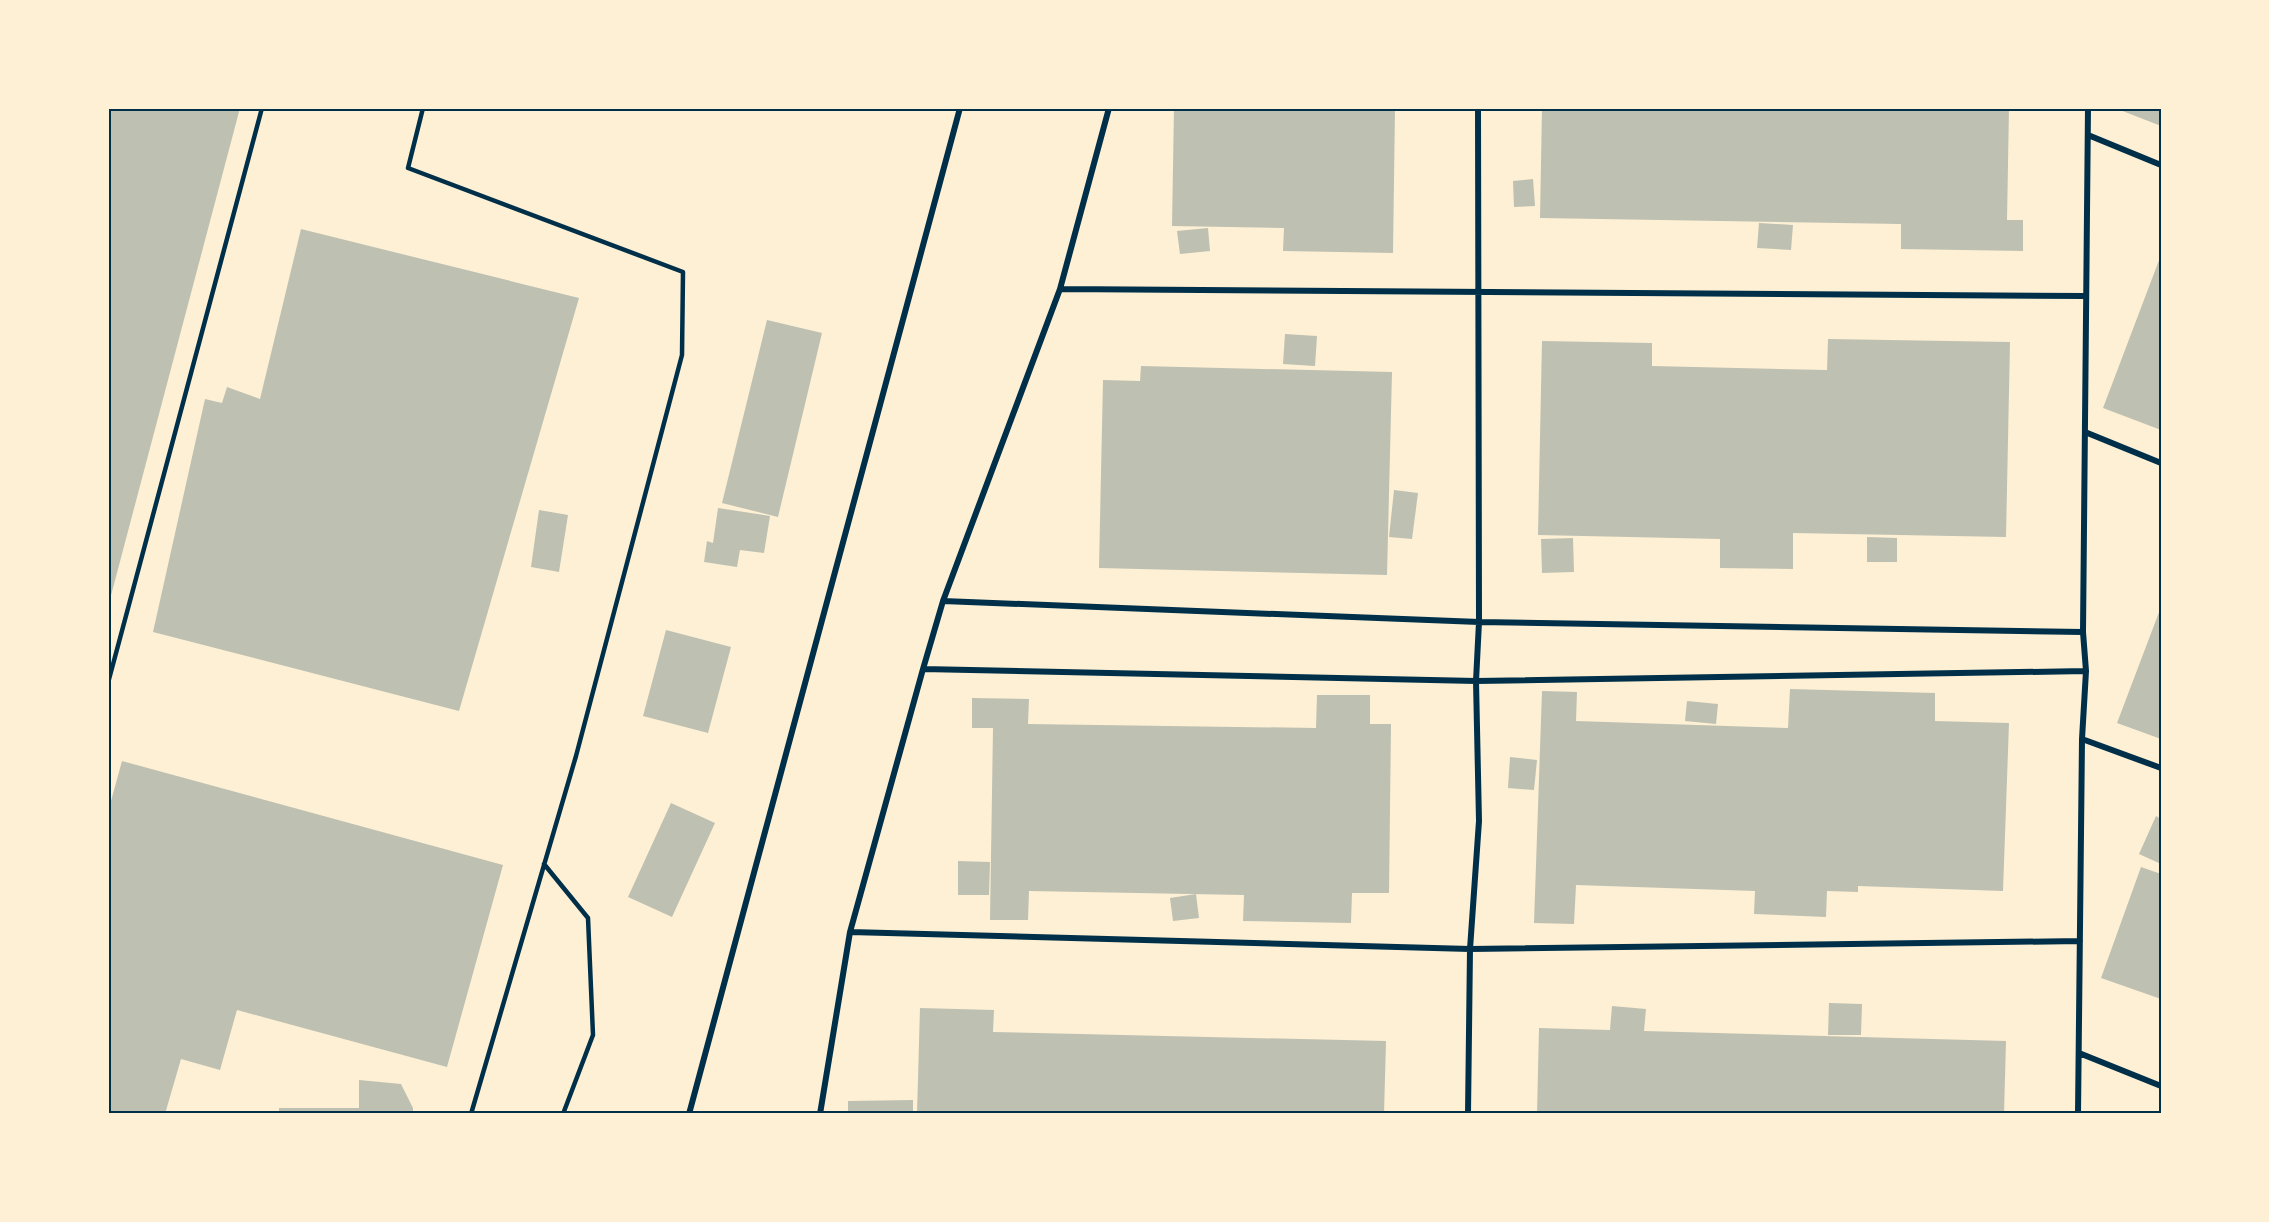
<svg xmlns="http://www.w3.org/2000/svg" width="2269" height="1222" font-family="'PT Serif',serif">
	<rect width="100%" height="100%" fill="#fdf0d5"/>
	<path fill="#bec0b2" d="M 108,108 L 240,108 L 109,603 L 108,603 Z
		M 1174,108 L 1395,108 L 1393,253 L 1283,251 L 1284,228 L 1172,226 Z
		M 1542,108 L 2009,108 L 2007,220 L 2023,220 L 2023,251 L 1901,249 L 1901,224 L 1540,218 Z
		M 2121,108 L 2161,108 L 2161,126 L 2120,110 Z
		M 1533,179 L 1535,206 L 1514,207 L 1513,181 Z
		M 1759,223 L 1793,225 L 1791,250 L 1757,248 Z
		M 1208,228 L 1210,251 L 1180,254 L 1177,231 Z
		M 301,229 L 579,298 L 459,711 L 153,632 L 205,399 L 222,403 L 227,387 L 260,399 Z
		M 2161,255 L 2161,430 L 2103,408 Z
		M 767,320 L 822,333 L 778,517 L 722,503 Z
		M 1285,334 L 1317,336 L 1315,366 L 1283,364 Z
		M 1828,339 L 2010,342 L 2006,537 L 1793,533 L 1793,569 L 1720,568 L 1720,539 L 1538,535 L 1542,341 L 1652,343 L 1652,366 L 1827,370 Z
		M 1141,366 L 1392,372 L 1387,575 L 1099,568 L 1103,380 L 1140,381 Z
		M 1394,490 L 1418,493 L 1412,539 L 1389,537 Z
		M 718,508 L 770,516 L 764,553 L 740,550 L 737,567 L 704,562 L 707,541 L 713,543 Z
		M 539,510 L 568,515 L 559,572 L 531,567 Z
		M 1867,537 L 1897,538 L 1897,562 L 1867,562 Z
		M 1573,538 L 1574,572 L 1542,573 L 1541,539 Z
		M 2161,607 L 2161,739 L 2117,723 Z
		M 666,630 L 731,647 L 708,733 L 643,716 Z
		M 1790,689 L 1935,693 L 1935,721 L 2009,723 L 2003,891 L 1858,886 L 1858,892 L 1827,891 L 1826,917 L 1754,914 L 1755,891 L 1576,885 L 1574,924 L 1534,923 L 1542,691 L 1577,692 L 1576,721 L 1788,728 Z
		M 1317,695 L 1370,695 L 1370,724 L 1391,724 L 1389,893 L 1352,893 L 1351,923 L 1243,921 L 1244,895 L 1029,891 L 1028,920 L 990,920 L 993,728 L 972,728 L 972,698 L 1029,699 L 1028,724 L 1316,728 Z
		M 1687,701 L 1718,704 L 1716,724 L 1685,721 Z
		M 1510,757 L 1537,760 L 1534,790 L 1508,788 Z
		M 122,761 L 503,865 L 447,1067 L 237,1010 L 220,1070 L 181,1059 L 165,1114 L 108,1114 L 108,812 Z
		M 671,803 L 715,823 L 672,917 L 628,897 Z
		M 2156,816 L 2161,819 L 2161,864 L 2139,854 Z
		M 958,861 L 990,862 L 989,895 L 958,895 Z
		M 2141,867 L 2161,874 L 2161,999 L 2101,978 Z
		M 1196,894 L 1199,918 L 1173,921 L 1170,898 Z
		M 1829,1003 L 1862,1004 L 1861,1035 L 1828,1035 Z
		M 1612,1006 L 1646,1009 L 1644,1031 L 2006,1041 L 2004,1114 L 1537,1114 L 1539,1028 L 1610,1030 Z
		M 920,1008 L 994,1010 L 993,1032 L 1386,1041 L 1384,1114 L 917,1114 Z
		M 359,1080 L 401,1084 L 413,1108 L 413,1114 L 279,1114 L 279,1108 L 359,1108 Z
		M 913,1100 L 913,1114 L 848,1114 L 848,1101 Z"/>
	<g fill="none" stroke-linecap="round" stroke-linejoin="round">
		<path stroke="#003049" stroke-width="4.5" d="M 423,108 L 408,168 L 683,272 L 682,355 L 576,756 L 471,1114
			M 108,683 L 262,108
			M 544,864 L 588,918 L 593,1035 L 563,1114"/>
		<path stroke="#003049" stroke-width="6" d="M 2088,135 L 2161,165
			M 1060,289 L 2086,296
			M 2085,432 L 2161,463
			M 943,601 L 1479,622 L 2083,632
			M 923,669 L 1476,681 L 2086,671
			M 2082,739 L 2161,768
			M 850,932 L 1470,949 L 2080,941
			M 2079,1053 L 2161,1086
			M 689,1114 L 960,108
			M 820,1114 L 850,932 L 923,669 L 943,601 L 1060,289 L 1109,108
			M 1468,1114 L 1470,949 L 1479,821 L 1476,681 L 1479,622 L 1478,108
			M 2078,1114 L 2082,739 L 2086,671 L 2083,632 L 2088,108"/>
	</g>
	<rect width="2269" height="1222" fill="none" stroke="#fdf0d5" stroke-width="219"/>
	<rect x="110" y="110" width="2050" height="1002" fill="none" stroke="#003049" stroke-width="2"/>
</svg>
